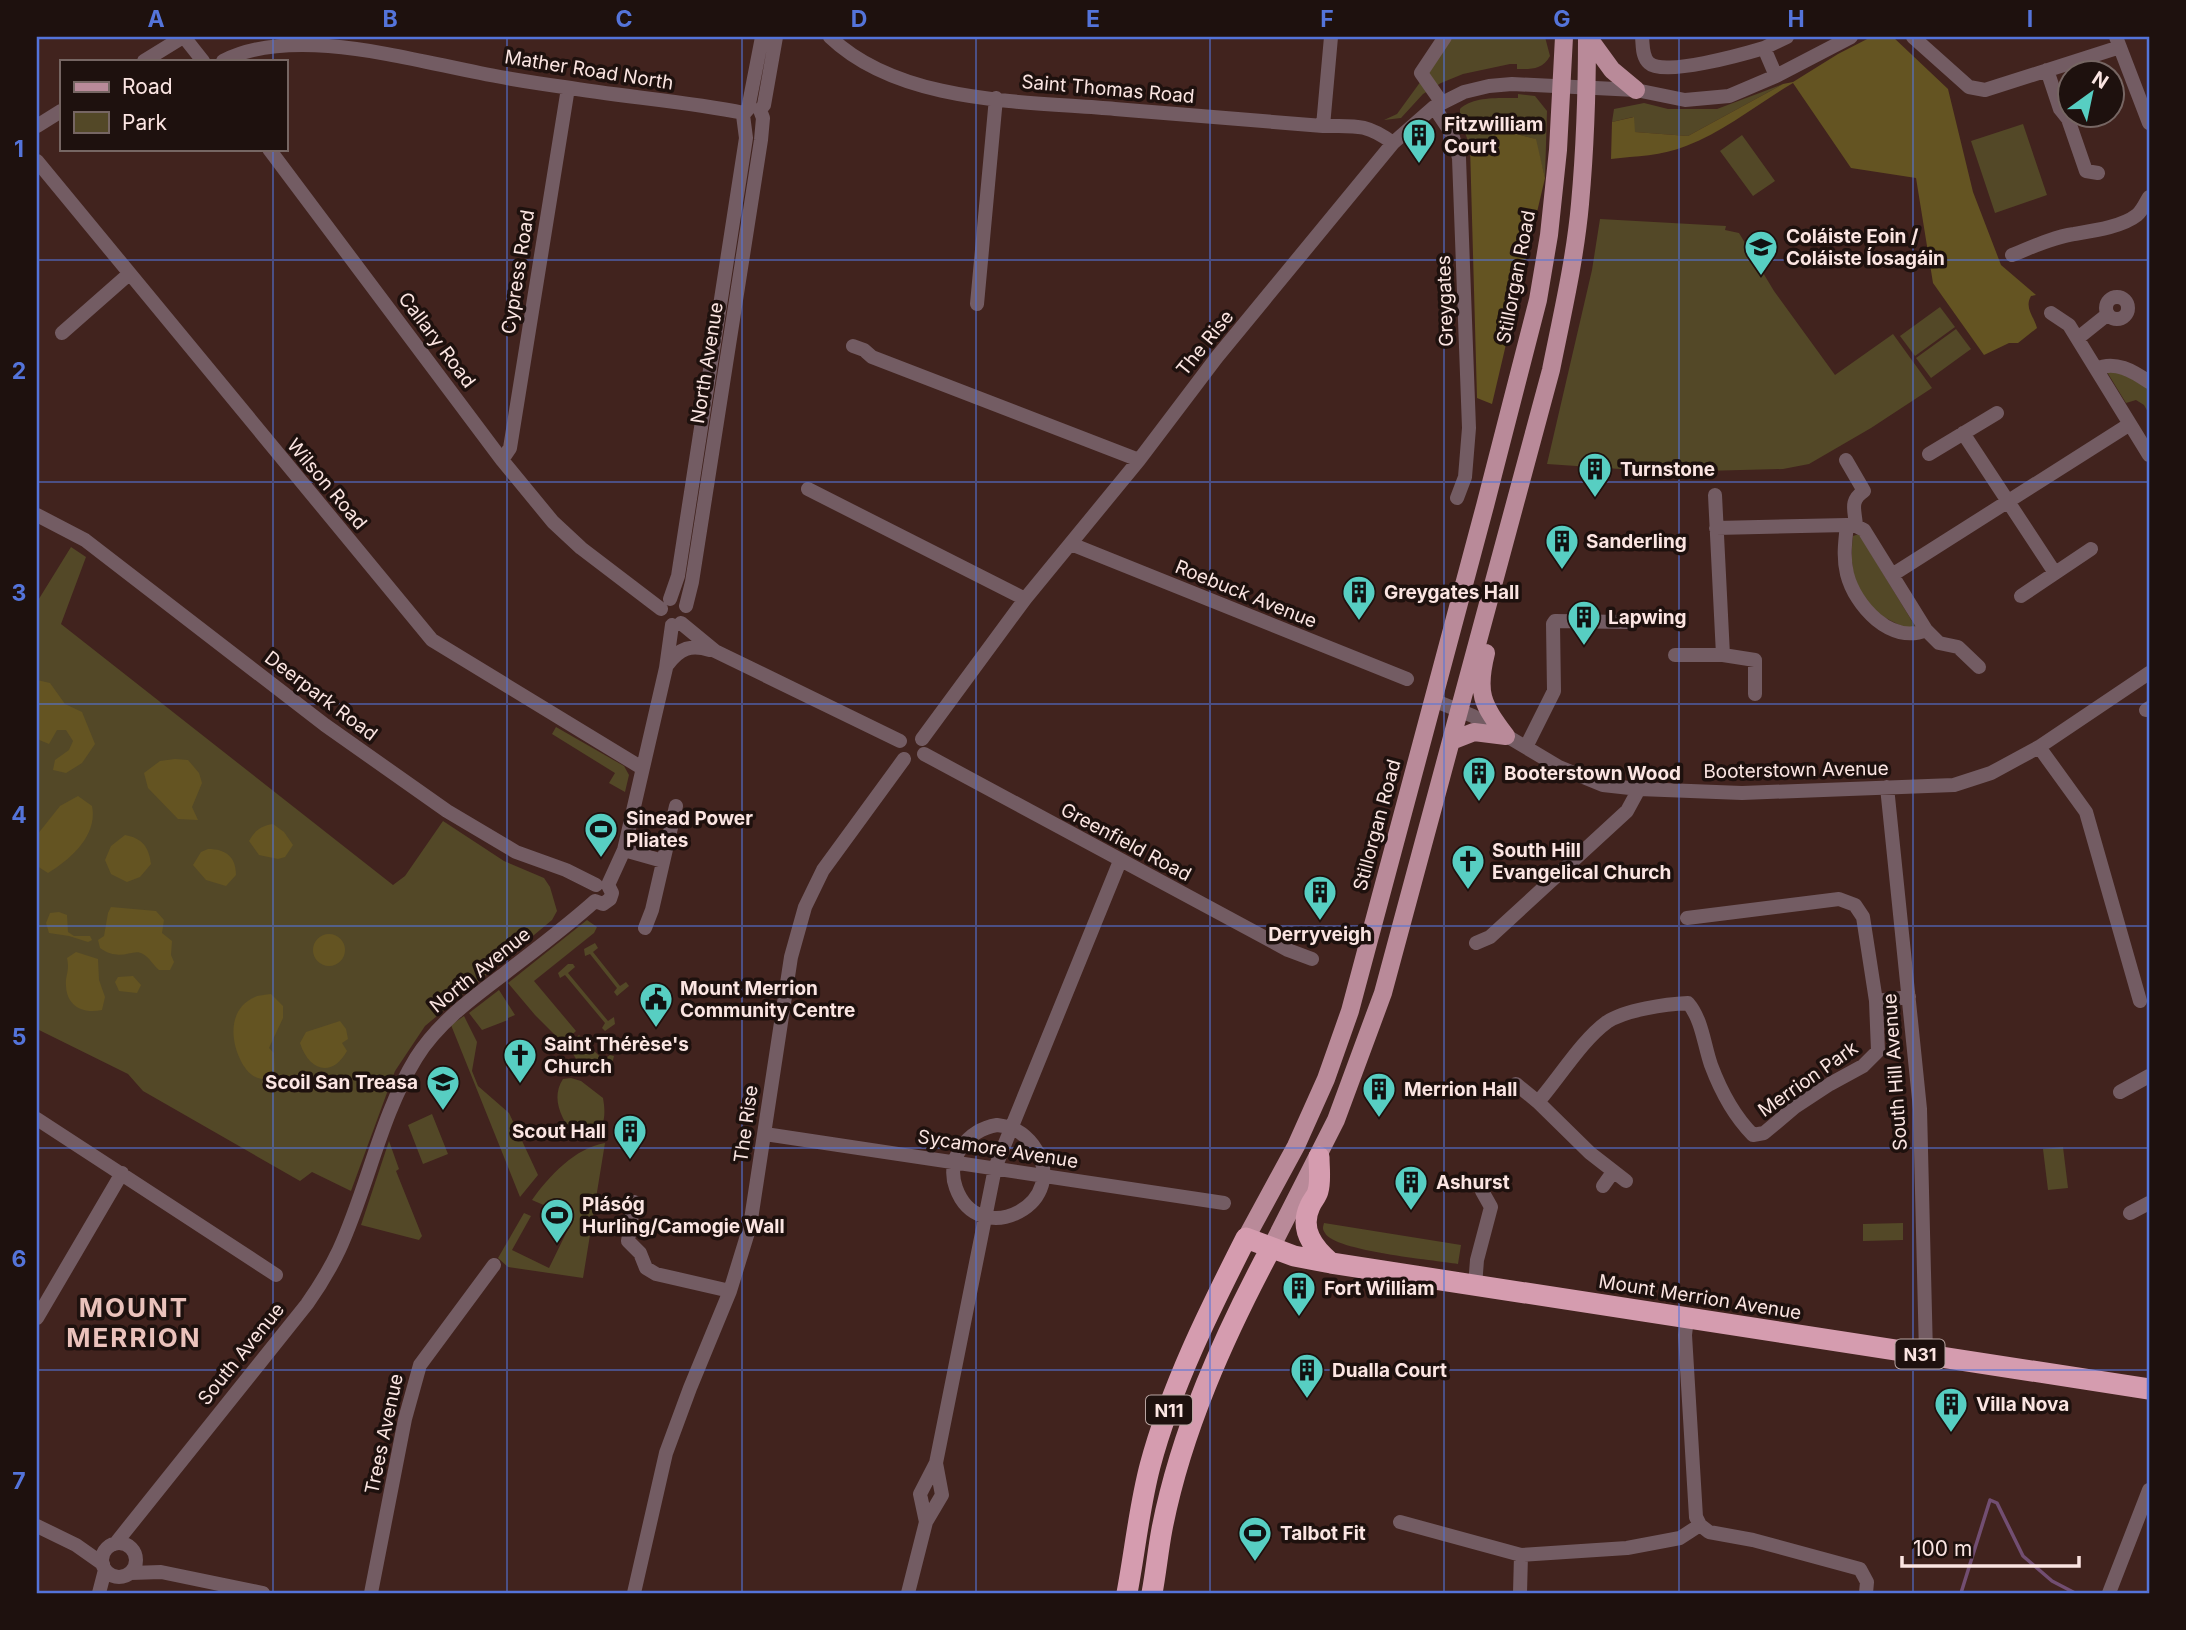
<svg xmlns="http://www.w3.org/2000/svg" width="2186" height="1630" font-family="Inter,sans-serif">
	<rect width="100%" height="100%" fill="#41231e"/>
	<path fill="#534827" d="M 1453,37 L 1545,37 L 1550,56 C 1542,70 1532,69 1517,69 L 1517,64 L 1510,64 L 1463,74 L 1441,83 L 1423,94 L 1401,118 L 1384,120 L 1397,114 Z
		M 1783,84 L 1688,136 L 1634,132 L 1633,117 L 1612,122 L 1614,109 L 1644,103 L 1668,109 L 1717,109 Z
		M 1518,94 L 1535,96 L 1547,111 L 1545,178 L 1535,139 L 1505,131 L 1470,146 L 1460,120 L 1460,109 C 1472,96 1501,98 1518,98 Z
		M 2023,124 L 2047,195 L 1995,213 L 1971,141 Z
		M 1742,135 L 1775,181 L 1753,196 L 1720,151 Z
		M 1600,219 L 1726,226 L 1725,230 L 1739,233 L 1774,291 L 1835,375 L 1893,334 L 1932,388 L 1871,428 L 1809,464 L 1783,469 L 1664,472 L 1547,464 L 1592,270 Z
		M 1940,307 L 1955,327 L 1915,356 L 1900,336 Z
		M 1956,329 L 1971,349 L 1931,378 L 1916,358 Z
		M 2107,372 L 2120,372 L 2149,389 L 2149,414 L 2144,405 L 2136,400 L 2126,403 Z
		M 1859,534 L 1915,626 L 1911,629 C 1863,613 1847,586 1853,536 Z
		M 71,547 L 86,557 L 61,624 L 393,885 L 405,876 L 443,821 L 504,861 L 544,878 L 550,887 L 557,911 L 552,920 L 425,1026 L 395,1071 L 351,1191 L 312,1172 L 300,1181 L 143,1091 L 128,1074 L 37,1029 L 37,602 Z
		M 556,727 L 624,766 L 629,775 L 625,792 L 609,783 L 615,773 L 552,734 Z
		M 587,920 L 597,927 L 594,933 L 534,981 L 576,1031 L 563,1043 L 535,1015 L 508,983 Z
		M 595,943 L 598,948 L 593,952 L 620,986 L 626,982 L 629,986 L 617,996 L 614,992 L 617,988 L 590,954 L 585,956 L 584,949 Z
		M 568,964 L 573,964 L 575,967 L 568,973 L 608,1021 L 614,1017 L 615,1024 L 605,1031 L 602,1028 L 605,1023 L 565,975 L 560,978 L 558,973 Z
		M 499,990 L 515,1015 L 508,1018 L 508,1020 L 482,1030 L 469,1013 Z
		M 464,1016 L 477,1042 L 472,1071 L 478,1086 L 509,1113 L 538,1175 L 520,1197 L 451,1025 Z
		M 579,1035 L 603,1060 L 610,1055 L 614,1056 L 609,1077 L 578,1062 L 568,1046 Z
		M 571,1078 L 581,1081 L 603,1098 C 606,1115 605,1127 592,1139 L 576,1138 C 562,1120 550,1099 563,1079 Z
		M 432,1114 L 448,1154 L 423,1164 L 408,1125 Z
		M 389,1141 L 399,1169 L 396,1171 L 422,1236 L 419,1240 L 361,1225 Z
		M 605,1143 L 583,1278 L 508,1267 L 498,1258 L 524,1213 L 531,1216 L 512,1250 L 549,1268 L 571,1223 L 569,1216 L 532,1200 C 549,1176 575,1148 605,1143 Z
		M 2063,1147 L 2068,1188 L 2048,1190 L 2043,1149 Z
		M 1324,1223 L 1461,1245 L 1458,1264 C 1434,1260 1334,1251 1325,1233 C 1322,1229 1323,1227 1324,1223 Z
		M 1903,1223 L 1903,1240 L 1863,1241 L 1863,1224 Z"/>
	<path fill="#645422" d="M 1871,37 L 1893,37 L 1948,89 L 1973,192 L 2001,265 L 2036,295 L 2031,296 C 2024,308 2034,316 2037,328 L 2018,343 L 2009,343 L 1984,355 L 1933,283 L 1916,178 L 1851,168 L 1793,83 C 1757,104 1725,131 1686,146 C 1662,156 1636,156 1611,159 L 1612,122 L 1634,117 L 1635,132 L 1688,136 L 1783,84 L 1793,82 L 1838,54 Z
		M 1505,131 L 1536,139 L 1545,178 L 1492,404 L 1477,398 L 1470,146 Z
		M 37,680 L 50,683 L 65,704 L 82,712 L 95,744 L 82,763 L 66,773 L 53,770 L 55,760 L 69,750 L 73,741 L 66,730 L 57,730 L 49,744 L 37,739 Z
		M 175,759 L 188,760 L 199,773 L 202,783 L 192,807 L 198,820 L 178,819 L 148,788 L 144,773 L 160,761 Z
		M 78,796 L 92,806 C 98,835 71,859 48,873 L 37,866 L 37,835 L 60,806 Z
		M 273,824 L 284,832 L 293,845 L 285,857 L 278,859 L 259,855 L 249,841 C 255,830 261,826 273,824 Z
		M 125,835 C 142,838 149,847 151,864 L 140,877 L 127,882 L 111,874 L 105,860 L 111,846 Z
		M 208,849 C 226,849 236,857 236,875 L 226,886 L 206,880 L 193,865 L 201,852 Z
		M 111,907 L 156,911 L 164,920 L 162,933 L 172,941 L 171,955 L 174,962 L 170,970 L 159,970 C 154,966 149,957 143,954 C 133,947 121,963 100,948 L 98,940 L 104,936 L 108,913 Z
		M 59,912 L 67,915 L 68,932 L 74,936 L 90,936 L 92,940 L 88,942 L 69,936 L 49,933 L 46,923 L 50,913 Z
		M313 950a16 16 0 1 1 32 0a16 16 0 1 1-32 0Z
		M 76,952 L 98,959 L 99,980 L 105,997 L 102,1010 C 84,1014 67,1007 66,986 C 65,975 70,972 67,958 Z
		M 133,976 L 141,985 L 137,993 L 119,991 L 115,982 L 118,977 Z
		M 271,994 L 283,1006 L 283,1018 L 269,1048 L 274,1053 L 275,1079 C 270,1079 263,1080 258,1078 C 250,1076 243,1066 240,1059 C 230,1038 229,1008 255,997 C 259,995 266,995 271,994 Z
		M 340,1021 L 346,1029 L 348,1039 L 342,1043 L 347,1051 C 332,1078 309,1071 300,1043 L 306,1032 Z"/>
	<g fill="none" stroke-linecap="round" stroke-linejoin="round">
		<path stroke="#724e72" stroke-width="3.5" d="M 1961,1593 L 1990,1500 L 1997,1503 L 2023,1556 L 2052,1581 L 2075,1593"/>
		<path stroke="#735c63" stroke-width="14" d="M 184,37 L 203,61
			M 830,37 C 900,104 1023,101 1115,109 C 1184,115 1253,120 1323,126 C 1355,126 1366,123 1393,143
			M 1642,37 C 1643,46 1642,57 1649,63 C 1663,77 1744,54 1764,48 L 1776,76
			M 1913,37 L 1969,87 L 1985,90 L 2120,47
			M 2116,37 L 2149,123
			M 1764,48 L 1787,37
			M 144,61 L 183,37
			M 223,61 C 292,25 407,59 480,73 C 508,79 536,83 564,87 C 623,97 685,101 744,113
			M 2047,70 L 2060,109 L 2068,119 L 2086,171 L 2098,173
			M 1442,103 L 1421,73 L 1445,37
			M 1434,107 L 1452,134 L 1459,158 L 1469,428 L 1465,477 L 1457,498
			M 37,126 L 61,111
			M 1323,126 L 1331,37
			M 269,149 L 502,460 L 553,522 L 581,548 L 661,609
			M 37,161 L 432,640 L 642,768
			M 2012,255 C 2032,247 2053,237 2074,234 C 2092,231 2122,227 2137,215 C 2142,211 2146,202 2149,197
			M2106 308a11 11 0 1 1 22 0a11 11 0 1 1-22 0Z
			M 977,304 L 996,98
			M 2051,313 L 2069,325 L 2149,455
			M 62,333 L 129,274
			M 2078,338 L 2108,314
			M 853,346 L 864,350 L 872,357 L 1139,460
			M 2096,369 C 2115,360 2133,371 2149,382
			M 1963,433 L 2055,573
			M 1929,454 L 1997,413
			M 502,460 L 510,448 L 568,88
			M 1846,460 L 1864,491 C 1849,501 1855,510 1856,526 L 1847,525 C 1845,542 1843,558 1847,574 C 1855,606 1891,645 1926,630 L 1939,643 L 1958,647 L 1979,667
			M 808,489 L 1025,599
			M 1715,495 L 1723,655
			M 37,515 L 85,540 L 325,725 L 447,811 L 516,852 L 566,870 L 596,885
			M 1856,526 L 1864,530 L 1926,630
			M 1716,528 L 1847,525
			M 1071,544 L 1407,679
			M 1892,575 L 2130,424
			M 2021,596 L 2091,549
			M 670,599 L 678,576 L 746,138 L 743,115 L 748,109 L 762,37
			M 686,606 L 692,582 L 761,140 L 763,118 L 760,110 L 764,105 L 776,37
			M 681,623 L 715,651 L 900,741
			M 1675,655 L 1723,655 L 1755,660 L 1755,694
			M 668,664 C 680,648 691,644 710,650
			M 1433,700 L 1473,716 L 1559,767 L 1603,785 L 1639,789 L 1742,793 L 1954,785 L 1991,773 L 2039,747 L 2149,673
			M 2146,710 L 2149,708
			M 922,739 L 1025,599 L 1139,460 L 1217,357 L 1393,143 L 1434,107 L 1464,92 L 1489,86 L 1512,84 L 1636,90 L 1685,100 L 1729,96 L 1776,76 L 1851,37
			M 1526,747 L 1554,691 L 1553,624 L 1555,621 L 1627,622
			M 2039,747 L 2086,812 L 2140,1001
			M 924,754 L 1288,950 L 1312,959
			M 1887,787 L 1920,1109 L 1926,1354
			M 624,850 L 663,861
			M 608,885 L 624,850 L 666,668 L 672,625
			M 595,901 L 603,904 L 610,899 L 612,893 L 608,885
			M 645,928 L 652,910 L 676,806
			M 1476,943 L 1490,937 L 1627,811 L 1639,789
			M 1876,1001 L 1909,997
			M 1516,1084 L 1538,1102
			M 2120,1092 L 2149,1076
			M 37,1119 L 276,1275
			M 997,1125 C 1013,1127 1023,1132 1033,1145 C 1075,1202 979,1252 956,1188 C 945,1158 968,1130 997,1125 Z
			M 765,1134 L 1224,1203
			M 1626,1181 L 1590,1153 L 1538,1102 C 1559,1078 1582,1040 1607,1022 C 1625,1010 1666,1004 1688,1003 C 1702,1019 1704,1045 1711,1065 C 1720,1089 1734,1116 1753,1135 L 1764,1133 L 1795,1107 L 1830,1084 L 1863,1066 L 1878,1051 L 1876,1001 L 1863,917 L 1855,905 L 1839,899 L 1687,918
			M 1603,1186 L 1613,1172
			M 634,1202 L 628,1241 L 640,1253 L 646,1268 L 656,1274 L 730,1291
			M 2130,1213 L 2149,1203
			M 1475,1286 L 1477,1260 L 1491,1207 L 1482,1191
			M 37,1318 L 122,1173
			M 1687,1318 L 1685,1335 L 1696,1517 L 1700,1525 L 1709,1532 L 1753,1540 L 1860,1569 L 1867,1582 L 1866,1593
			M 926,1522 L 920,1494 L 936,1463 L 995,1168 L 1120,861
			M 1400,1522 L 1521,1555 L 1627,1548 L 1680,1538 L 1700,1525
			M 37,1526 L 76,1545 L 103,1564
			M102 1560a17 17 0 1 1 34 0a17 17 0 1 1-34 0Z
			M 115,1544 L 307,1304 C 319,1287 330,1269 339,1250 C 368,1187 380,1117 416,1058 C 438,1023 472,998 504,974 C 535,950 566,927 595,901
			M 131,1573 L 161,1572 L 263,1593
			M 99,1593 L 105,1570
			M 371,1593 L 405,1419 L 420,1365 L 494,1265
			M 634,1593 L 666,1453 L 690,1388 L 730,1291 L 750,1226 L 791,957 L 805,907 L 823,870 L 904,759
			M 908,1593 L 926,1522 L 942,1495 L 936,1463
			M 1520,1593 L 1521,1555
			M 2109,1593 L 2149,1490"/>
		<path stroke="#b98a99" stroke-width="18" d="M 1588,37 L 1612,70 L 1636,90
			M 1486,653 C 1476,693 1482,704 1506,736
			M 1451,741 L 1474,732 L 1506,736
			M 1246,1238 L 1296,1146 L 1326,1079 L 1350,1011 L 1485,506 L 1538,300 L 1549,235 L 1558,150 L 1564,37
			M 1271,1248 L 1336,1120 L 1383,993 L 1551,370 C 1562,315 1575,260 1580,204 C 1585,149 1587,93 1587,37"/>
		<path stroke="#d59caf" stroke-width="21" d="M 1319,1157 C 1319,1167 1321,1181 1318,1191 C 1317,1196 1312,1201 1310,1206 C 1299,1229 1313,1248 1331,1263
			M 1127,1593 C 1135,1551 1139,1508 1150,1466 C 1171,1387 1209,1311 1246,1238 L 1294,1256 L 1331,1263 L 2149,1389
			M 1152,1593 C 1156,1572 1158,1550 1162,1529 C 1181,1431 1224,1336 1271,1248"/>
	</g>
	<path fill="none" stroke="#5474da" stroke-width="2" stroke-opacity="0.55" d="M 273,37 L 273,61M 507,37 L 507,1593M 742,37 L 742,1593M 976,37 L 976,1593M 1210,37 L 1210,1593M 1444,37 L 1444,1593M 1679,37 L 1679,1593M 1913,37 L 1913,1593M 273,149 L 273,1593M 37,260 L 2149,260M 37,482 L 2149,482M 37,704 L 2149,704M 37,926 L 2149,926M 37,1148 L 2149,1148M 37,1370 L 2149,1370"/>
	<defs>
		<symbol id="building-pin" viewBox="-11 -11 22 30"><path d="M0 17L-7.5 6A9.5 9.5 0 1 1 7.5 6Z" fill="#57cec2" stroke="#1e110e"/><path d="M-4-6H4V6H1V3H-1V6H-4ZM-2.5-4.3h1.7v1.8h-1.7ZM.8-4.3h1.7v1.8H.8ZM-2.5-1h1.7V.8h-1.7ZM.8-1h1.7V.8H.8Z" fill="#111"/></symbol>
		<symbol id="school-pin" viewBox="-11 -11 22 30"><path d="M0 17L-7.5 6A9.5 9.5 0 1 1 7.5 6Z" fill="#57cec2" stroke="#1e110e"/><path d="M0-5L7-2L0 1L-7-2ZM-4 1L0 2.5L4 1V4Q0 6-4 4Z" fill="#111"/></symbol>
		<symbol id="stadium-pin" viewBox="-11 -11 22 30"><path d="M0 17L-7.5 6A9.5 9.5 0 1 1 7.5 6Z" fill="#57cec2" stroke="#1e110e"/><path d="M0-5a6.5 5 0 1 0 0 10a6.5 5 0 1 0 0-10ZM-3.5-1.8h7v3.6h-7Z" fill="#111"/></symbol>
		<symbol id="church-pin" viewBox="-11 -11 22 30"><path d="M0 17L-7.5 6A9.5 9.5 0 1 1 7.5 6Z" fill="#57cec2" stroke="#1e110e"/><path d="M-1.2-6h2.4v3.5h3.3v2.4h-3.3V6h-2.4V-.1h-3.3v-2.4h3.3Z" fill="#111"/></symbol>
		<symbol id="civic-pin" viewBox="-11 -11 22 30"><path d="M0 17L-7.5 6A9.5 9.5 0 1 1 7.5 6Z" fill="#57cec2" stroke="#1e110e"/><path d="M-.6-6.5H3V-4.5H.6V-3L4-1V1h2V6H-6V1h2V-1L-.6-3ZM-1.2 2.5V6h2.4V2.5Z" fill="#111"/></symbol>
	</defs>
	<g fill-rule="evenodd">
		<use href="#building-pin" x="1400" y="116" width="38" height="52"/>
		<use href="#school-pin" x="1742" y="228" width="38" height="52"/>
		<use href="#building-pin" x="1576" y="450" width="38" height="52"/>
		<use href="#building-pin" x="1543" y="522" width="38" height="52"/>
		<use href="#building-pin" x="1340" y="573" width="38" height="52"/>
		<use href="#building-pin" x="1565" y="598" width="38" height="52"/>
		<use href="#building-pin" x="1460" y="754" width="38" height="52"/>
		<use href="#stadium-pin" x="582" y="810" width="38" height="52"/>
		<use href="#church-pin" x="1449" y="842" width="38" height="52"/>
		<use href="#building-pin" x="1301" y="873" width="38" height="52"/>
		<use href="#civic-pin" x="637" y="980" width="38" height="52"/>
		<use href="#church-pin" x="501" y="1036" width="38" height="52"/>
		<use href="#school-pin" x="424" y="1063" width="38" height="52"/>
		<use href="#building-pin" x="1360" y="1070" width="38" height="52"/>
		<use href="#building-pin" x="611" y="1112" width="38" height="52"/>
		<use href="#building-pin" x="1392" y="1163" width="38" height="52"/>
		<use href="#stadium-pin" x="538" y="1196" width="38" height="52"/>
		<use href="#building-pin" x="1280" y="1269" width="38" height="52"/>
		<use href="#building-pin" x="1288" y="1351" width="38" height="52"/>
		<use href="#building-pin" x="1932" y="1385" width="38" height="52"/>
		<use href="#stadium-pin" x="1236" y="1514" width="38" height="52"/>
	</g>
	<g text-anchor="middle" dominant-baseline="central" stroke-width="7" stroke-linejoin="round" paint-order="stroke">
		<g fill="#1e110e" stroke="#b9a5a2" stroke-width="2">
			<rect x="1895.5" y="1339.5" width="49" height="29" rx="5"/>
			<rect x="1146" y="1395.5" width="46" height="29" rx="5"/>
		</g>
		<g font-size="18" font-weight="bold" fill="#fbe5e2">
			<text x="1920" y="1354">N31</text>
			<text x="1169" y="1410">N11</text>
		</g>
		<g font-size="19" fill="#fbe5e2" stroke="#1e110e">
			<text transform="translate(589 70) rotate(9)">Mather Road North</text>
			<text transform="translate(1108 89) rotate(5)">Saint Thomas Road</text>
			<text transform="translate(518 272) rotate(-81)">Cypress Road</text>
			<text transform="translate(1516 277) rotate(-79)">Stillorgan Road</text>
			<text transform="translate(1445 301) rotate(-92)">Greygates</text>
			<text transform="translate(437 340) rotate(53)">Callary Road</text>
			<text transform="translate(1205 343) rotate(-51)">The Rise</text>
			<text transform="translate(707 363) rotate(-81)">North Avenue</text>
			<text transform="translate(327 484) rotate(50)">Wilson Road</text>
			<text transform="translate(1246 594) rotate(22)">Roebuck Avenue</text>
			<text transform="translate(321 696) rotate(37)">Deerpark Road</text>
			<text transform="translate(1796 770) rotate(-1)">Booterstown Avenue</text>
			<text transform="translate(1377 825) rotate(-75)">Stillorgan Road</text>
			<text transform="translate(1126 842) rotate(28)">Greenfield Road</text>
			<text transform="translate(480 970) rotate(-39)">North Avenue</text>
			<text transform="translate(1895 1072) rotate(-94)">South Hill Avenue</text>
			<text transform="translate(1808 1079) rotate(-35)">Merrion Park</text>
			<text transform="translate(746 1124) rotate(-82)">The Rise</text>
			<text transform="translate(998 1149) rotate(9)">Sycamore Avenue</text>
			<text transform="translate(1700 1297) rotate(9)">Mount Merrion Avenue</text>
			<text transform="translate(241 1354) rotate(-51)">South Avenue</text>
			<text transform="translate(384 1434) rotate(-78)">Trees Avenue</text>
		</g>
		<g font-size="19" font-weight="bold" fill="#fbe5e2" stroke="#1e110e" text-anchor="start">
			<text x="1444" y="124">Fitzwilliam<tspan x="1444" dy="22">Court</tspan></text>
			<text x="1786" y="236">Coláiste Eoin /<tspan x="1786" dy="22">Coláiste Íosagáin</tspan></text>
			<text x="1620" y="469">Turnstone</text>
			<text x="1586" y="541">Sanderling</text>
			<text x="1384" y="592">Greygates Hall</text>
			<text x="1608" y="617">Lapwing</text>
			<text x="1504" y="773">Booterstown Wood</text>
			<text x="626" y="818">Sinead Power<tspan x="626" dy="22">Pliates</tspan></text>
			<text x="1492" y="850">South Hill<tspan x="1492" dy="22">Evangelical Church</tspan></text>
			<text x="1320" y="934" text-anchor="middle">Derryveigh</text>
			<text x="680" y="988">Mount Merrion<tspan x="680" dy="22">Community Centre</tspan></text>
			<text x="544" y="1044">Saint Thérèse's<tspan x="544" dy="22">Church</tspan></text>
			<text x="418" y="1082" text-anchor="end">Scoil San Treasa</text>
			<text x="1404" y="1089">Merrion Hall</text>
			<text x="606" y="1131" text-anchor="end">Scout Hall</text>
			<text x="1436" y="1182">Ashurst</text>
			<text x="582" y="1204">Plásóg<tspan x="582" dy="22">Hurling/Camogie Wall</tspan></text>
			<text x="1324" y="1288">Fort William</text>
			<text x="1332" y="1370">Dualla Court</text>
			<text x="1976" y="1404">Villa Nova</text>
			<text x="1280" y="1533">Talbot Fit</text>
		</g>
		<g font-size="26" font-weight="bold" letter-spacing="2" fill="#eac2bb" stroke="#1e110e">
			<text x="134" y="1307">MOUNT<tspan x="134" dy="30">MERRION</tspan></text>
		</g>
	</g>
	<rect width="2186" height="1630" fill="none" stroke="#1e110e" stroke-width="77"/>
	<rect x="60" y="60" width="228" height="91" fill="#1e110e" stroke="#766663" stroke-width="2"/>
	<rect x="74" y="82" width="35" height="10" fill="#b98a99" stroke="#766663" stroke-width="2"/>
	<text x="122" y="94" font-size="21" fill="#fbe5e2">Road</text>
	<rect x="74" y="112" width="35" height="21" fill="#534827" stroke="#766663" stroke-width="2"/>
	<text x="122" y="130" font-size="21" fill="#fbe5e2">Park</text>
	<g transform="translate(2091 94) rotate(33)"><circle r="33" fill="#1e110e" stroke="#766663" stroke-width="2"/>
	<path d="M0-5L12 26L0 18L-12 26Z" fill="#57cec2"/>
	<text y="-10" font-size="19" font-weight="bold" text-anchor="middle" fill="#fbe5e2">N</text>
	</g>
	<path d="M1902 1556v10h177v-10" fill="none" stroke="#fbe5e2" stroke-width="3.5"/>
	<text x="1913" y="1556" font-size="21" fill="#fbe5e2" stroke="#1e110e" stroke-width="5" paint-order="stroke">100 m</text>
	<rect x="38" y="38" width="2110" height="1554" fill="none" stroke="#5474da" stroke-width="2.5"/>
	<g font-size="23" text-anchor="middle" font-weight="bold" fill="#5474da">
		<text x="156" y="27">A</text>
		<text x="390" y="27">B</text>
		<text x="624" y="27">C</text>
		<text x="859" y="27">D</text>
		<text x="1093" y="27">E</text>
		<text x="1327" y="27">F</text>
		<text x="1562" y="27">G</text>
		<text x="1796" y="27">H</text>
		<text x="2030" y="27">I</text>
		<text x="19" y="157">1</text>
		<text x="19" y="379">2</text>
		<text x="19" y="601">3</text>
		<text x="19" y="823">4</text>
		<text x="19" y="1045">5</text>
		<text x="19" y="1267">6</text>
		<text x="19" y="1489">7</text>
	</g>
</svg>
